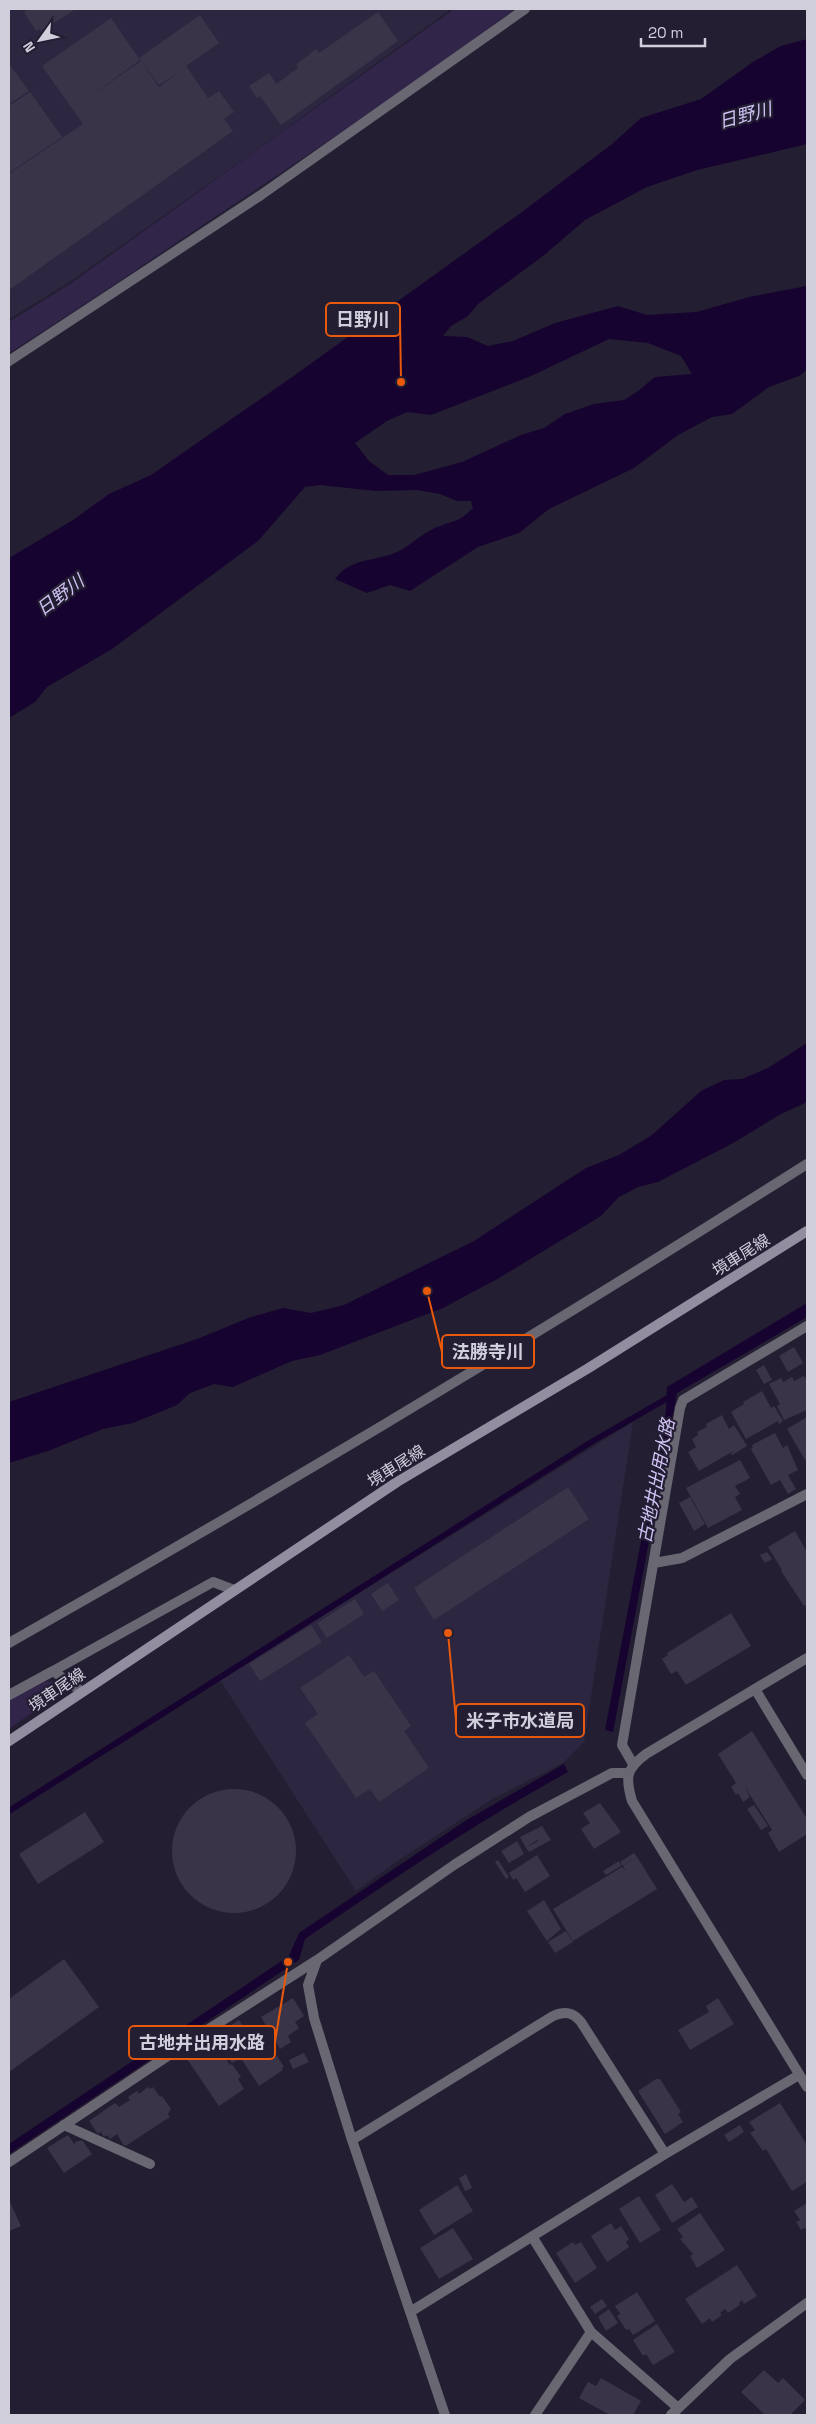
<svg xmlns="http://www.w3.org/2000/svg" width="816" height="2424" font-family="'Space Grotesk','Noto Sans JP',sans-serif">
	<rect width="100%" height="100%" fill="#241e33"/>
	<path fill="#2d2640" d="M 9,9 L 451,9 L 254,152 L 68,283 L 9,319 Z
		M 633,1422 L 584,1742 L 563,1763 L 494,1798 L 399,1860 L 356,1891 L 220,1680 Z"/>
	<path fill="#31254a" d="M 454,9 L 515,9 C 409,87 301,160 192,232 C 131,273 71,314 9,353 L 9,322 L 70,284 Z
		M 46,1681 L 57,1683 L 61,1692 L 9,1729 L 9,1700 Z"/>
	<path fill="#16032f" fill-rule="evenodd" d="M 807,39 L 807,144 L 697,170 L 647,187 L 585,220 L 543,256 L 478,304 L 468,316 L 451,326 L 443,336 L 467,337 L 488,346 L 513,341 L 555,323 L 618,306 L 647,315 L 697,312 L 749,297 L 807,286 L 807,370 L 799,376 L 769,387 L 732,414 L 712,417 L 678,435 L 634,468 L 549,509 L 519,533 L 478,547 L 410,591 L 390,585 L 367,593 L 335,579 C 351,557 375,562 397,552 C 410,546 420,535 433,529 C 450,521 459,523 473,508 L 471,501 L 457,501 L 440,494 L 417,490 L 376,491 L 320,485 L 305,487 L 258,541 L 112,649 L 47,687 L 35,702 L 9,718 L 9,558 L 73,520 L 109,494 L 151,475 L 295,375 L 522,212 L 612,144 L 641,118 L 701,99 L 753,62 L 781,46 ZM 609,339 L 648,343 L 681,356 L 692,374 L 655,377 L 638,391 L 624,400 L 594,404 L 565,414 L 544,428 L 521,435 L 462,462 L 414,475 L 388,475 L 369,461 L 355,443 L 387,421 L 407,412 L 431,415 L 531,376 Z
		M 807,1043 L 807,1102 L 779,1115 L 735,1142 L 658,1182 L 638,1187 L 619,1197 L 601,1216 L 499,1278 L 443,1308 L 320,1355 L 292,1361 L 233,1387 L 214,1384 L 190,1393 L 177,1405 L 133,1423 L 103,1429 L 48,1451 L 9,1463 L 9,1402 L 197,1339 L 251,1317 L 283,1308 L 311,1313 L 344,1305 L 474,1241 L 586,1168 L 619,1155 L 652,1135 L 701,1091 L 724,1080 L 742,1079 L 768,1068 Z
		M 807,1303 L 807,1317 L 677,1393 L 613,1732 L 605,1730 L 666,1411 L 667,1387 Z
		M 564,1764 L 568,1772 C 477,1822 391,1880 305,1939 L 299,1960 L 9,2154 L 9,2144 L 289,1956 L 299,1933 L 465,1821 Z"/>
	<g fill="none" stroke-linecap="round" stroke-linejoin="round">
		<path stroke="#16032f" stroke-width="6" d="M 9,1811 L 593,1441 L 673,1395"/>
	</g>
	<path fill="#3a3449" d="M 28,9 L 76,9 L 41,31 L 40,29 L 36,31 L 24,12 Z
		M 378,12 L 398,41 L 281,125 L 260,96 L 257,98 L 249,86 L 269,73 L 276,84 L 271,88 L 298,68 L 296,65 L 316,49 L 319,53 Z
		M 200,15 L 219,43 L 186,66 L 208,98 L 219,91 L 234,112 L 224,119 L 233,131 L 9,290 L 9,174 L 83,124 L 42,66 L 111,18 L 140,60 L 88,98 L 141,61 L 159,87 L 181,71 L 159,85 L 139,58 Z
		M 10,65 L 29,91 L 9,104 L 9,66 Z
		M 30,92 L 62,137 L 9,173 L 9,106 Z
		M 794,1347 L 803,1363 L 788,1372 L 779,1356 Z
		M 764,1365 L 772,1380 L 764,1384 L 756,1370 Z
		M 804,1376 L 807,1381 L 807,1410 L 784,1420 L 777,1406 L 780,1404 L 769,1384 L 781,1378 L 783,1382 L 792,1377 L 794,1381 Z
		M 762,1391 L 771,1408 L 774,1406 L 783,1421 L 779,1424 L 778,1421 L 746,1439 L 731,1412 L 744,1404 L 743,1402 Z
		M 722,1415 L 729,1429 L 734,1425 L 747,1446 L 732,1455 L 731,1453 L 737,1449 L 699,1471 L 688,1452 L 696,1447 L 692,1439 L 698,1435 L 697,1432 L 707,1427 L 706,1424 Z
		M 807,1417 L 807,1459 L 805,1460 L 787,1429 Z
		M 775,1433 L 783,1448 L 787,1445 L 798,1470 L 788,1475 L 796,1489 L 788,1494 L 780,1480 L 771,1485 L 751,1449 L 753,1447 L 752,1445 Z
		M 740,1460 L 750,1478 L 735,1486 L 740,1494 L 735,1497 L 742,1510 L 708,1528 L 686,1488 Z
		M 568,1487 L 589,1519 L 434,1620 L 414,1588 Z
		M 690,1497 L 705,1524 L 694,1531 L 679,1503 Z
		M 795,1531 L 807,1552 L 807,1604 L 804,1606 L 781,1571 L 782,1570 L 768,1547 Z
		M 767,1552 L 772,1559 L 765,1563 L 760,1555 Z
		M 388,1583 L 399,1600 L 382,1611 L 371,1594 Z
		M 355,1599 L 364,1614 L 327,1638 L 317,1623 Z
		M 731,1613 L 751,1646 L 686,1685 L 677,1671 L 671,1674 L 662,1659 L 668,1655 L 667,1653 Z
		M 311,1625 L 322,1642 L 260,1681 L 249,1664 Z
		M 349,1655 L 364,1677 L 374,1671 L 411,1726 L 404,1731 L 429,1768 L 379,1802 L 370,1789 L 356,1798 L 305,1723 L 318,1714 L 300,1688 Z
		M 752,1731 L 807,1819 L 807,1834 L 779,1852 L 768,1833 L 772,1830 L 745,1787 L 750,1797 L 743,1802 L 738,1793 L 736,1795 L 731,1787 L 736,1783 L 718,1754 Z
		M172 1851a62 62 0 1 1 124 0a62 62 0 1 1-124 0Z
		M 600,1803 L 621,1832 L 594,1849 L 581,1829 L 590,1823 L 583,1813 Z
		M 754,1805 L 768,1826 L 761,1830 L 747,1809 Z
		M 85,1812 L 104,1842 L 38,1884 L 19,1854 Z
		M 542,1826 L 547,1834 L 539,1839 L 547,1834 L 551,1840 L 529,1852 L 526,1848 L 538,1841 L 537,1840 L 526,1848 L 520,1837 Z
		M 517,1841 L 524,1854 L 509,1863 L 501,1851 Z
		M 634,1853 L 637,1857 L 622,1866 L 620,1862 Z
		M 537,1855 L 550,1876 L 525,1892 L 516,1878 L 513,1880 L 509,1873 Z
		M 637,1857 L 657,1889 L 573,1941 L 553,1909 L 622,1867 L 625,1870 L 623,1866 Z
		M 498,1860 L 509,1877 L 506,1879 L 495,1862 Z
		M 619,1861 L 621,1866 L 606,1875 L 603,1871 Z
		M 544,1900 L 561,1929 L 547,1941 L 527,1911 Z
		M 566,1931 L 573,1942 L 555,1953 L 548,1942 Z
		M 64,1959 L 99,2007 L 9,2072 L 9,1999 Z
		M 293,1998 L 304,2016 L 295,2022 L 299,2028 L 288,2036 L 291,2042 L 280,2049 L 261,2017 Z
		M 718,1998 L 734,2024 L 690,2050 L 678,2030 L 709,2012 L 706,2006 Z
		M 239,2020 L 248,2034 L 234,2043 L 225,2029 Z
		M 257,2031 L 274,2057 L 277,2056 L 284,2067 L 282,2068 L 283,2070 L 259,2086 L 233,2046 Z
		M 223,2036 L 239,2059 L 232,2063 L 216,2041 Z
		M 208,2041 L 219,2057 L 217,2058 L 219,2057 L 221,2060 L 219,2057 L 223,2055 L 230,2065 L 232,2064 L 241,2077 L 238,2079 L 244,2089 L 219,2106 L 185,2056 Z
		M 304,2053 L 309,2062 L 293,2069 L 289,2060 Z
		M 656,2079 L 660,2079 L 681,2112 L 678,2114 L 683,2122 L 665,2134 L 638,2091 Z
		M 148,2087 L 150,2089 L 153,2087 L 160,2097 L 162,2096 L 171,2109 L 168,2114 L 170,2117 L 127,2145 L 124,2146 L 117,2134 L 110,2139 L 107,2135 L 104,2137 L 101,2132 L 98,2134 L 89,2121 L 115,2103 L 119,2107 L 130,2100 L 128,2097 L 137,2091 L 139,2094 Z
		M 780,2103 L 807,2145 L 807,2182 L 792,2191 L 766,2149 L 763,2151 L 750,2133 L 755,2130 L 749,2122 Z
		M 740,2125 L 744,2132 L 729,2142 L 724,2135 Z
		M 68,2135 L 75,2145 L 75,2142 L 82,2140 L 92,2154 L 64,2173 L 47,2148 Z
		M 466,2174 L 472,2188 L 465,2191 L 459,2178 Z
		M 672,2184 L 684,2202 L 692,2197 L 698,2207 L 672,2223 L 655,2195 Z
		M 457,2185 L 473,2211 L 434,2235 L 419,2210 Z
		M 639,2196 L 661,2230 L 640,2243 L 619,2209 Z
		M 9,2200 L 21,2226 L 9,2231 Z
		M 807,2203 L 807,2232 L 805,2228 L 801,2230 L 796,2222 L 800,2220 L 794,2211 Z
		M 700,2213 L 725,2250 L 697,2268 L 690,2256 L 693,2254 L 680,2239 L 683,2237 L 677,2229 Z
		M 611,2223 L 615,2230 L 621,2226 L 629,2239 L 626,2242 L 629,2247 L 607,2262 L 591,2236 Z
		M 453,2228 L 473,2259 L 439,2279 L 420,2248 Z
		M 573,2242 L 575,2245 L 581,2242 L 597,2268 L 575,2283 L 556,2253 Z
		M 737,2265 L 757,2296 L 744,2304 L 742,2300 L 739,2303 L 740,2305 L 728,2313 L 725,2309 L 720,2313 L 722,2315 L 712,2322 L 710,2318 L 702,2324 L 685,2299 Z
		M 637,2292 L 655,2321 L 633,2335 L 629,2329 L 626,2330 L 617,2316 L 620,2314 L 615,2306 Z
		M 602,2299 L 607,2306 L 595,2314 L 590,2307 Z
		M 609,2309 L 618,2323 L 606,2331 L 598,2317 Z
		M 657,2324 L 675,2352 L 653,2365 L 646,2354 L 643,2356 L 633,2340 Z
		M 764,2370 L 778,2383 L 783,2378 L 805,2400 L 790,2415 L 765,2415 L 741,2392 Z
		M 601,2378 L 641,2401 L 633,2415 L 610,2415 L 579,2398 L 588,2382 L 596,2386 Z"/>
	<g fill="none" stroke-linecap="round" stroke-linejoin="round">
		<path stroke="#696772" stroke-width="10" d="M 9,1643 C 279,1490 545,1330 807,1164
			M 53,1671 L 213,1582 L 234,1590
			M 9,1695 L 53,1671 L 81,1691
			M 64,2125 L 150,2164"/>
		<path stroke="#696772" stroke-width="10" d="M 9,361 L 261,195 L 525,9
			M 654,1563 L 682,1558 L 807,1494
			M 755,1689 L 807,1775
			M 633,1764 L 622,1745 L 680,1408 L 683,1400 L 807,1326
			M 317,1960 L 308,1985 L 314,2018 L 352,2140 L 445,2415
			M 352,2140 L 553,2016 C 565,2011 573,2012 581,2022 L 665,2154
			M 9,2162 L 187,2043 L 317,1960 L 454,1865 L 529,1817 L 612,1773 L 628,1773
			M 533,2238 L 591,2332 L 535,2415
			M 410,2312 L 665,2154 L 799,2075
			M 591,2332 L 677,2407"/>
		<path stroke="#696772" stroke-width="10" d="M 807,1658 L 646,1754 C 626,1769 625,1777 632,1801 L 807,2087
			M 671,2415 L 730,2359 L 807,2303"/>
		<path stroke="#928e9f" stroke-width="10" d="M 9,1741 L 397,1482 L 587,1369 L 807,1231"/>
	</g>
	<g text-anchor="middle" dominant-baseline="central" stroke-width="4.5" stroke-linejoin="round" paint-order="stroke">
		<g font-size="16" fill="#d2cfdd" stroke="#241e33">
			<text transform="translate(741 1255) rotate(-32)">境車尾線</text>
			<text transform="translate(396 1466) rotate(-32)">境車尾線</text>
			<text transform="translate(57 1690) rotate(-34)">境車尾線</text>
		</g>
		<g font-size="18" font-style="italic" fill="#d0c3f4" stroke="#241e33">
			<text transform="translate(745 115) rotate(-15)">日野川</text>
			<text transform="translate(60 595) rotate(-37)">日野川</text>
			<text transform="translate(656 1481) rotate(-79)">古地井出用水路</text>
		</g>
	</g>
	<path fill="none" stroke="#e8590c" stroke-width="2" d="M401 382L400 319M427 1291L442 1352M448 1633L456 1720M288 1962L275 2042"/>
	<g fill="#e8590c" stroke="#241e33" stroke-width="2">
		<circle cx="401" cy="382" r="5"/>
		<circle cx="427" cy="1291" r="5"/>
		<circle cx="448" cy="1633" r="5"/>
		<circle cx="288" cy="1962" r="5"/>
	</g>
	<g fill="#241e33" stroke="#e8590c" stroke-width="2">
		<rect x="326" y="303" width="74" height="33" rx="5"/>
		<rect x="442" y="1335" width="92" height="33" rx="5"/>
		<rect x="456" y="1704" width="128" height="33" rx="5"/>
		<rect x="129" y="2026" width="146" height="33" rx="5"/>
	</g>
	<g font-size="18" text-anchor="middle" font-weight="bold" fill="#d2cfdd">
		<text x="363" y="326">日野川</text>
		<text x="488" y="1358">法勝寺川</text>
		<text x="520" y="1727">米子市水道局</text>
		<text x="202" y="2049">古地井出用水路</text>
	</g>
	<rect width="816" height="2424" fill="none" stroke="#d2cfdd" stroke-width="20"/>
	<g transform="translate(40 40) rotate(237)" stroke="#241e33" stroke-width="4" paint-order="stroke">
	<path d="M0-4L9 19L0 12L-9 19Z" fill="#d2cfdd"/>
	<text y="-8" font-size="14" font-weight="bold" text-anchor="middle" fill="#d2cfdd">N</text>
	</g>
	<path d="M641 38v8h64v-8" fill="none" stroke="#d2cfdd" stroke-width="2.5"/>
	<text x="648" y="38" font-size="15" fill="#d2cfdd" stroke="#241e33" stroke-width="4" paint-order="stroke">20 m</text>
</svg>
